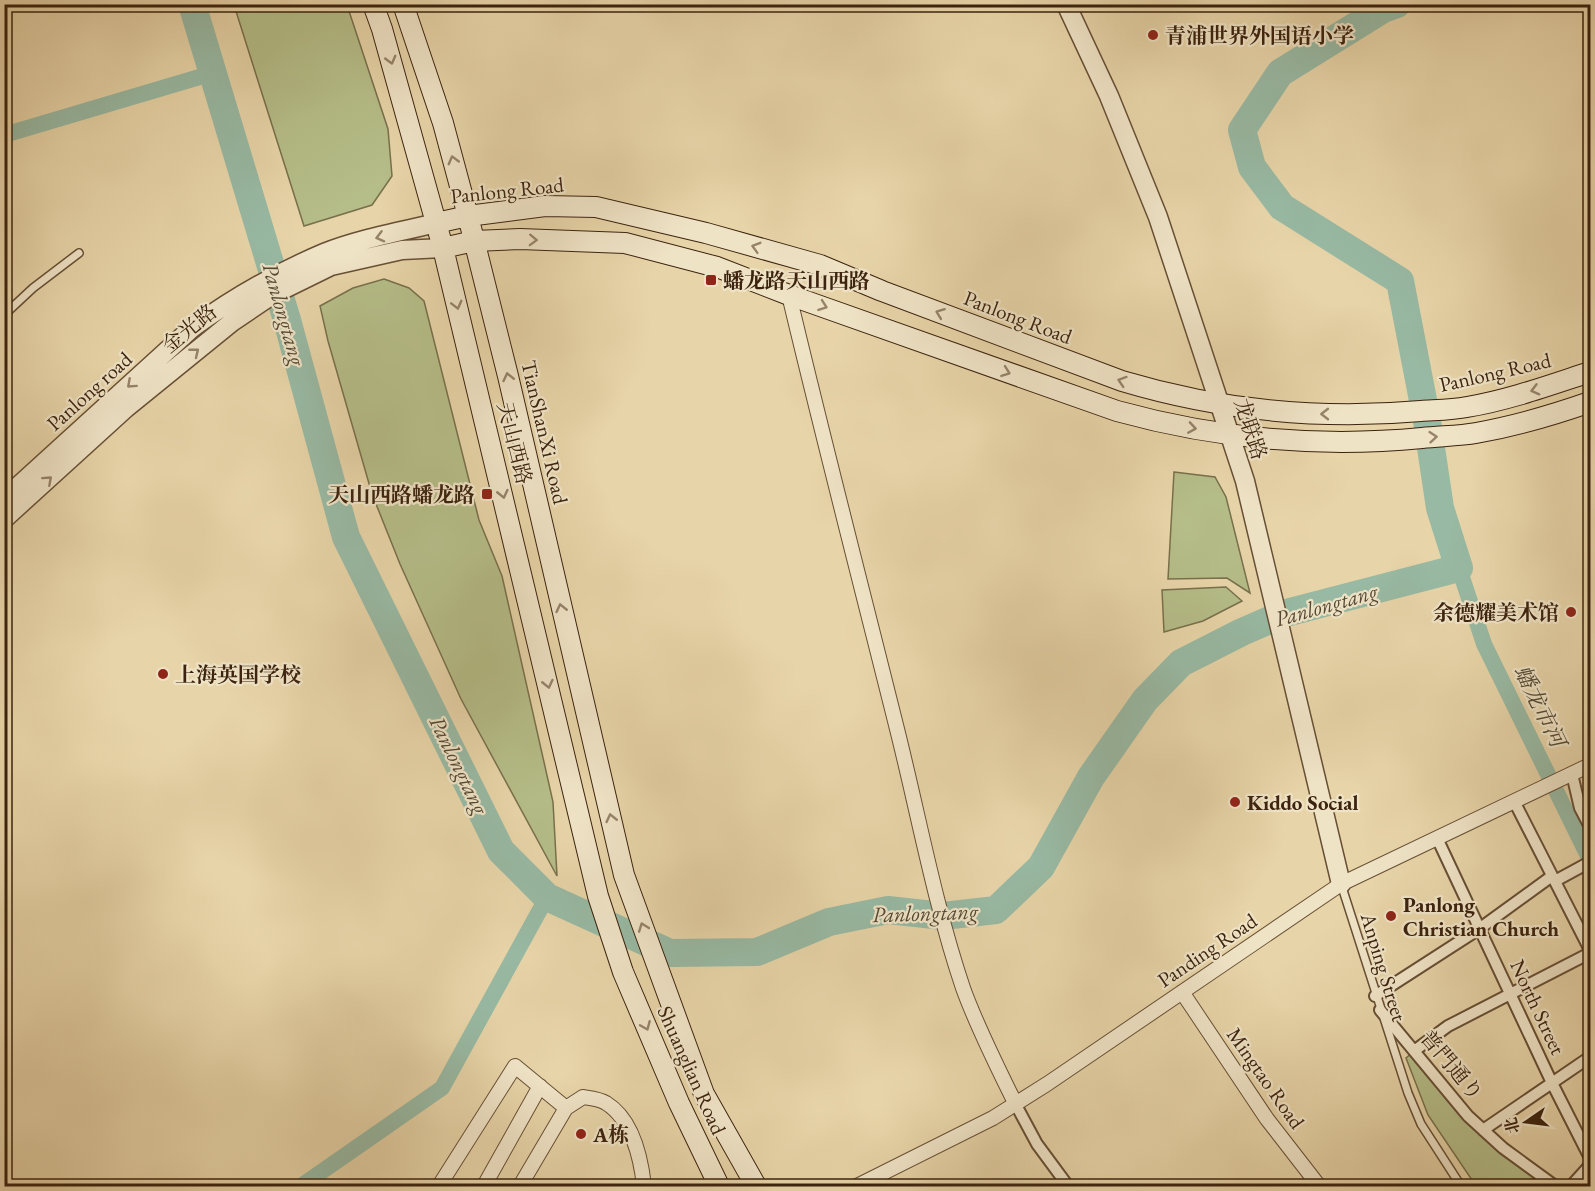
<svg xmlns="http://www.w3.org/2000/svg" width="1595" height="1191" font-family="'EB Garamond','Noto Serif SC','Noto Serif JP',serif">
	<rect width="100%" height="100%" fill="#e7d4a8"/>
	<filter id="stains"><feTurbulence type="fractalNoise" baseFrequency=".00333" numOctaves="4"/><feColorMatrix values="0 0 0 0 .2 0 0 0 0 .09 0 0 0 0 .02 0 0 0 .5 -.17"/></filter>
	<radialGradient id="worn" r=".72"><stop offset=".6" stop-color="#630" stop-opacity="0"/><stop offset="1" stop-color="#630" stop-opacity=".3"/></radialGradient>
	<path fill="#b5bd88" stroke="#78704c" stroke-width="1.5" d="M 234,5 L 347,5 L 388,129 L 392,176 L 372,205 L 304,226 Z
		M 384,279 L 409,288 L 424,301 L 479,520 L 502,576 L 553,802 L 557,876 L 461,699 L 400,564 L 372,494 L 328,341 L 320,306 L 353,288 Z
		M 1174,472 L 1215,477 L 1226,497 L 1250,593 L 1227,578 L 1168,579 Z
		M 1226,587 L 1242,601 L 1203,621 L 1164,632 L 1162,590 Z
		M 1412,1053 L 1478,1131 L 1545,1183 L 1541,1186 L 1476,1186 L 1428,1115 L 1406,1058 Z"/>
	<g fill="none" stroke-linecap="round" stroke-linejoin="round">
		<path stroke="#98b9a3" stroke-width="16" d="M 4,135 L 213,73
			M 1459,568 L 1484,644 L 1590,860
			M 301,1186 L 442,1088 L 547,897"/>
		<path stroke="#98b9a3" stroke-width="28" d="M 192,4 L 287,320 L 346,537 L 501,851 L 547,897 L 670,953 L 757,952 L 829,922 L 888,910 L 943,916 L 996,910 L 1041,867 L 1091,777 L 1145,700 L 1181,663 L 1242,632 L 1286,613 L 1459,568 L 1440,508 L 1427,421 L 1400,281 L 1282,207 L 1252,167 L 1242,130 L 1280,73 L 1383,9 L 1397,4"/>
		<defs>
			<path id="service" d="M 4,315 L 33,288 L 79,253
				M 1341,884 L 1408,1093 L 1421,1124 L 1461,1186"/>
			<path id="pedestrian" d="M 1572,774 L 1580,808 L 1590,827
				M 1514,801 L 1590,950
				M 1437,838 L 1552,1083 L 1590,1158
				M 1555,881 L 1590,862
				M 1375,996 L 1479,929 L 1552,876
				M 1380,1010 L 1468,1116 L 1503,1148 L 1555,1186
				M 1414,1051 L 1448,1026 L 1590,953
				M 1015,1103 L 1037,1144 L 1068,1186
				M 1483,1130 L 1590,1057
				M 1571,1186 L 1590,1165"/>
			<path id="minor" d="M 789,295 C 823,438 860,581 896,725 C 918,812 934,902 963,988 C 977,1027 997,1066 1015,1103
				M 1182,992 L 1267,1119 L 1319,1186
				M 439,1186 L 515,1066 L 566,1108
				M 484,1186 L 540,1086
				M 520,1186 L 566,1108 L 583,1097 C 590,1098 600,1099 606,1103 C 632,1119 641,1158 644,1186
				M 857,1186 L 993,1118 L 1047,1084 L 1341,884 L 1590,765"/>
			<path id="tertiary" d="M 1066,4 L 1109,96 L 1158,217 L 1245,481 L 1341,884
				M 4,499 L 192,328 C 233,298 277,273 324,253 C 359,239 399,232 436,223
				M 4,519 L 126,408 L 232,322 L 272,295 L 331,266 L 402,250 L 443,248"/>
			<path id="secondary" d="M 373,4 L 382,29 L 443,248 L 598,896 L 623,972 L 679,1103 L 719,1186
				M 403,4 L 443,123 L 468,216 L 508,376 L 624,875 L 704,1094 L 756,1186
				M 436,223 L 468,216 L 545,206 L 596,207 L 706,233 L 820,265 L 882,291 L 1122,381 C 1219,410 1320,420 1421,411 C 1436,410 1452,410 1467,407 C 1509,400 1550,385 1590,372
				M 443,248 L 474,241 L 520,239 L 625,243 L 717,267 L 789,295 L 1117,411 C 1218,439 1318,448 1422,438 C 1440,436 1459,436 1476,433 C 1515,426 1553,415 1590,402"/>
		</defs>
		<use href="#service" stroke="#674f35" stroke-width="10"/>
		<use href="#pedestrian" stroke="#674f35" stroke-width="14"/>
		<use href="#minor" stroke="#674f35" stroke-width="16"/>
		<use href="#tertiary" stroke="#674f35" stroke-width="21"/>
		<use href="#secondary" stroke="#3c230f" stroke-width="22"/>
		<use href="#service" stroke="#efe3c6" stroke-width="7"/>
		<use href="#pedestrian" stroke="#efe3c6" stroke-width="10"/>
		<use href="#minor" stroke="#efe3c6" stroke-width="14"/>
		<use href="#tertiary" stroke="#efe3c6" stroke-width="18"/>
		<use href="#secondary" stroke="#efe3c6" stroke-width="20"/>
	</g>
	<defs><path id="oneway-chevron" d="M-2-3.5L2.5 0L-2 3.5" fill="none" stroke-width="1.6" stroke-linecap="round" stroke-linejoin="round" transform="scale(1.5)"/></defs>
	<g stroke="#96836a">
		<use href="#oneway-chevron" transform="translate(391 60) rotate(75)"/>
		<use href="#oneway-chevron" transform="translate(453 160) rotate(-105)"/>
		<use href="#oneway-chevron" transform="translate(380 237) rotate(166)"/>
		<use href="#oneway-chevron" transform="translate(533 240) rotate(2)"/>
		<use href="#oneway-chevron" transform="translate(756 247) rotate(-164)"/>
		<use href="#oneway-chevron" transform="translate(457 305) rotate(76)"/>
		<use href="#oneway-chevron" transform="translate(823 306) rotate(20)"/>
		<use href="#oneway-chevron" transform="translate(940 313) rotate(-159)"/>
		<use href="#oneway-chevron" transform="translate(195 352) rotate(-39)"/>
		<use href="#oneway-chevron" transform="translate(1006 372) rotate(20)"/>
		<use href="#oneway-chevron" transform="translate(508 377) rotate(-103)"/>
		<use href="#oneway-chevron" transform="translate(1122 381) rotate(-162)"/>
		<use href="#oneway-chevron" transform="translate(131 384) rotate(138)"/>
		<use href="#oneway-chevron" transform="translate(1535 390) rotate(165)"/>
		<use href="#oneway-chevron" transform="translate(1325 414) rotate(-180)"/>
		<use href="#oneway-chevron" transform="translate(1192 428) rotate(9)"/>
		<use href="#oneway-chevron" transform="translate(1433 437) rotate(-5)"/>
		<use href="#oneway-chevron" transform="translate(48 480) rotate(-42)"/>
		<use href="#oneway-chevron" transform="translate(503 494) rotate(77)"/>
		<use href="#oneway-chevron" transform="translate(561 608) rotate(-103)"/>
		<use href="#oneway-chevron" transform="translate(548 684) rotate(77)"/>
		<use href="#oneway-chevron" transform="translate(611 818) rotate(-103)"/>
		<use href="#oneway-chevron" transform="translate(643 927) rotate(-110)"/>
		<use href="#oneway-chevron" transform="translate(646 1026) rotate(67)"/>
	</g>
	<g fill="#8f2418" stroke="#efe3c6" stroke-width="2">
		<circle cx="1153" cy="35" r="6"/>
		<rect x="705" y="274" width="12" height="12" rx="3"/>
		<rect x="481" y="488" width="12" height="12" rx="3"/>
		<circle cx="1571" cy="612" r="6"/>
		<circle cx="163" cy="674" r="6"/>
		<circle cx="1235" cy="802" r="6"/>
		<circle cx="1391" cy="916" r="6"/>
		<circle cx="581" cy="1134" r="6"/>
	</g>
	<g text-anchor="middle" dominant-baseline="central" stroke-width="4.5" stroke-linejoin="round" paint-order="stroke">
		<g font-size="21" font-weight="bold" fill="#3c230f" stroke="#efe3c6" text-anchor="start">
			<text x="1165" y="35">青浦世界外国语小学</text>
			<text x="723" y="280">蟠龙路天山西路</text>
			<text x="475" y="494" text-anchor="end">天山西路蟠龙路</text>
			<text x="1559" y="612" text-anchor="end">余德耀美术馆</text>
			<text x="175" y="674">上海英国学校</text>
			<text x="1247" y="802">Kiddo Social</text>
			<text x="1403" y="904">Panlong<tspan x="1403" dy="24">Christian Church</tspan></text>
			<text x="593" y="1134">A栋</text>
		</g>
		<g font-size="21" fill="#3c230f" stroke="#efe3c6">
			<text transform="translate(507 190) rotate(-6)">Panlong Road</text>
			<text transform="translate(1018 317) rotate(21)">Panlong Road</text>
			<text transform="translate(189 328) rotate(-39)">金光路</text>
			<text transform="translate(1495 372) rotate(-13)">Panlong Road</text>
			<text transform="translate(89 391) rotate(-42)">Panlong road</text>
			<text transform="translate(1251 429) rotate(72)">龙联路</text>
			<text transform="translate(545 432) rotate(77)">TianShanXi Road</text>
			<text transform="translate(515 443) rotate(76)">天山西路</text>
			<text transform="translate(1207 950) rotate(-34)">Panding Road</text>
			<text transform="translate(1384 967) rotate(73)">Anping Street</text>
			<text transform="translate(1538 1007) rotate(65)">North Street</text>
			<text transform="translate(1452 1065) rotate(50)">普門通り</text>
			<text transform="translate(692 1070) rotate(66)">Shuanglian Road</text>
			<text transform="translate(1266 1078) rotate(55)">Mingtao Road</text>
		</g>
		<g font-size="22" font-style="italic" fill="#534834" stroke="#efe3c6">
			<text transform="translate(284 314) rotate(74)">Panlongtang</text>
			<text transform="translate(1326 605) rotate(-16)">Panlongtang</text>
			<text transform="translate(1540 706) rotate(64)">蟠龙市河</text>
			<text transform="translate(459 765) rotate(64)">Panlongtang</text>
			<text transform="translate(925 913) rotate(-2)">Panlongtang</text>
		</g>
	</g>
	<rect width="1595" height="1191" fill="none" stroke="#e7d4a8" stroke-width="24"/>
	<rect x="6" y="6" width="1583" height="1179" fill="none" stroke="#3c230f" stroke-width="3"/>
	<rect x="12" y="12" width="1571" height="1167" fill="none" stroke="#3c230f" stroke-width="1.5"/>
	<g transform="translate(1526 1122) rotate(256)" stroke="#efe3c6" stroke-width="4.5" paint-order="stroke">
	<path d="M0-4.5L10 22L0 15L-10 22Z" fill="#3c230f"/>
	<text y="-9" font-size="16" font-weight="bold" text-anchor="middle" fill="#3c230f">北</text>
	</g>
	<rect width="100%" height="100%" filter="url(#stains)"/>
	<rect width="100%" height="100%" fill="url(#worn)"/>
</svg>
